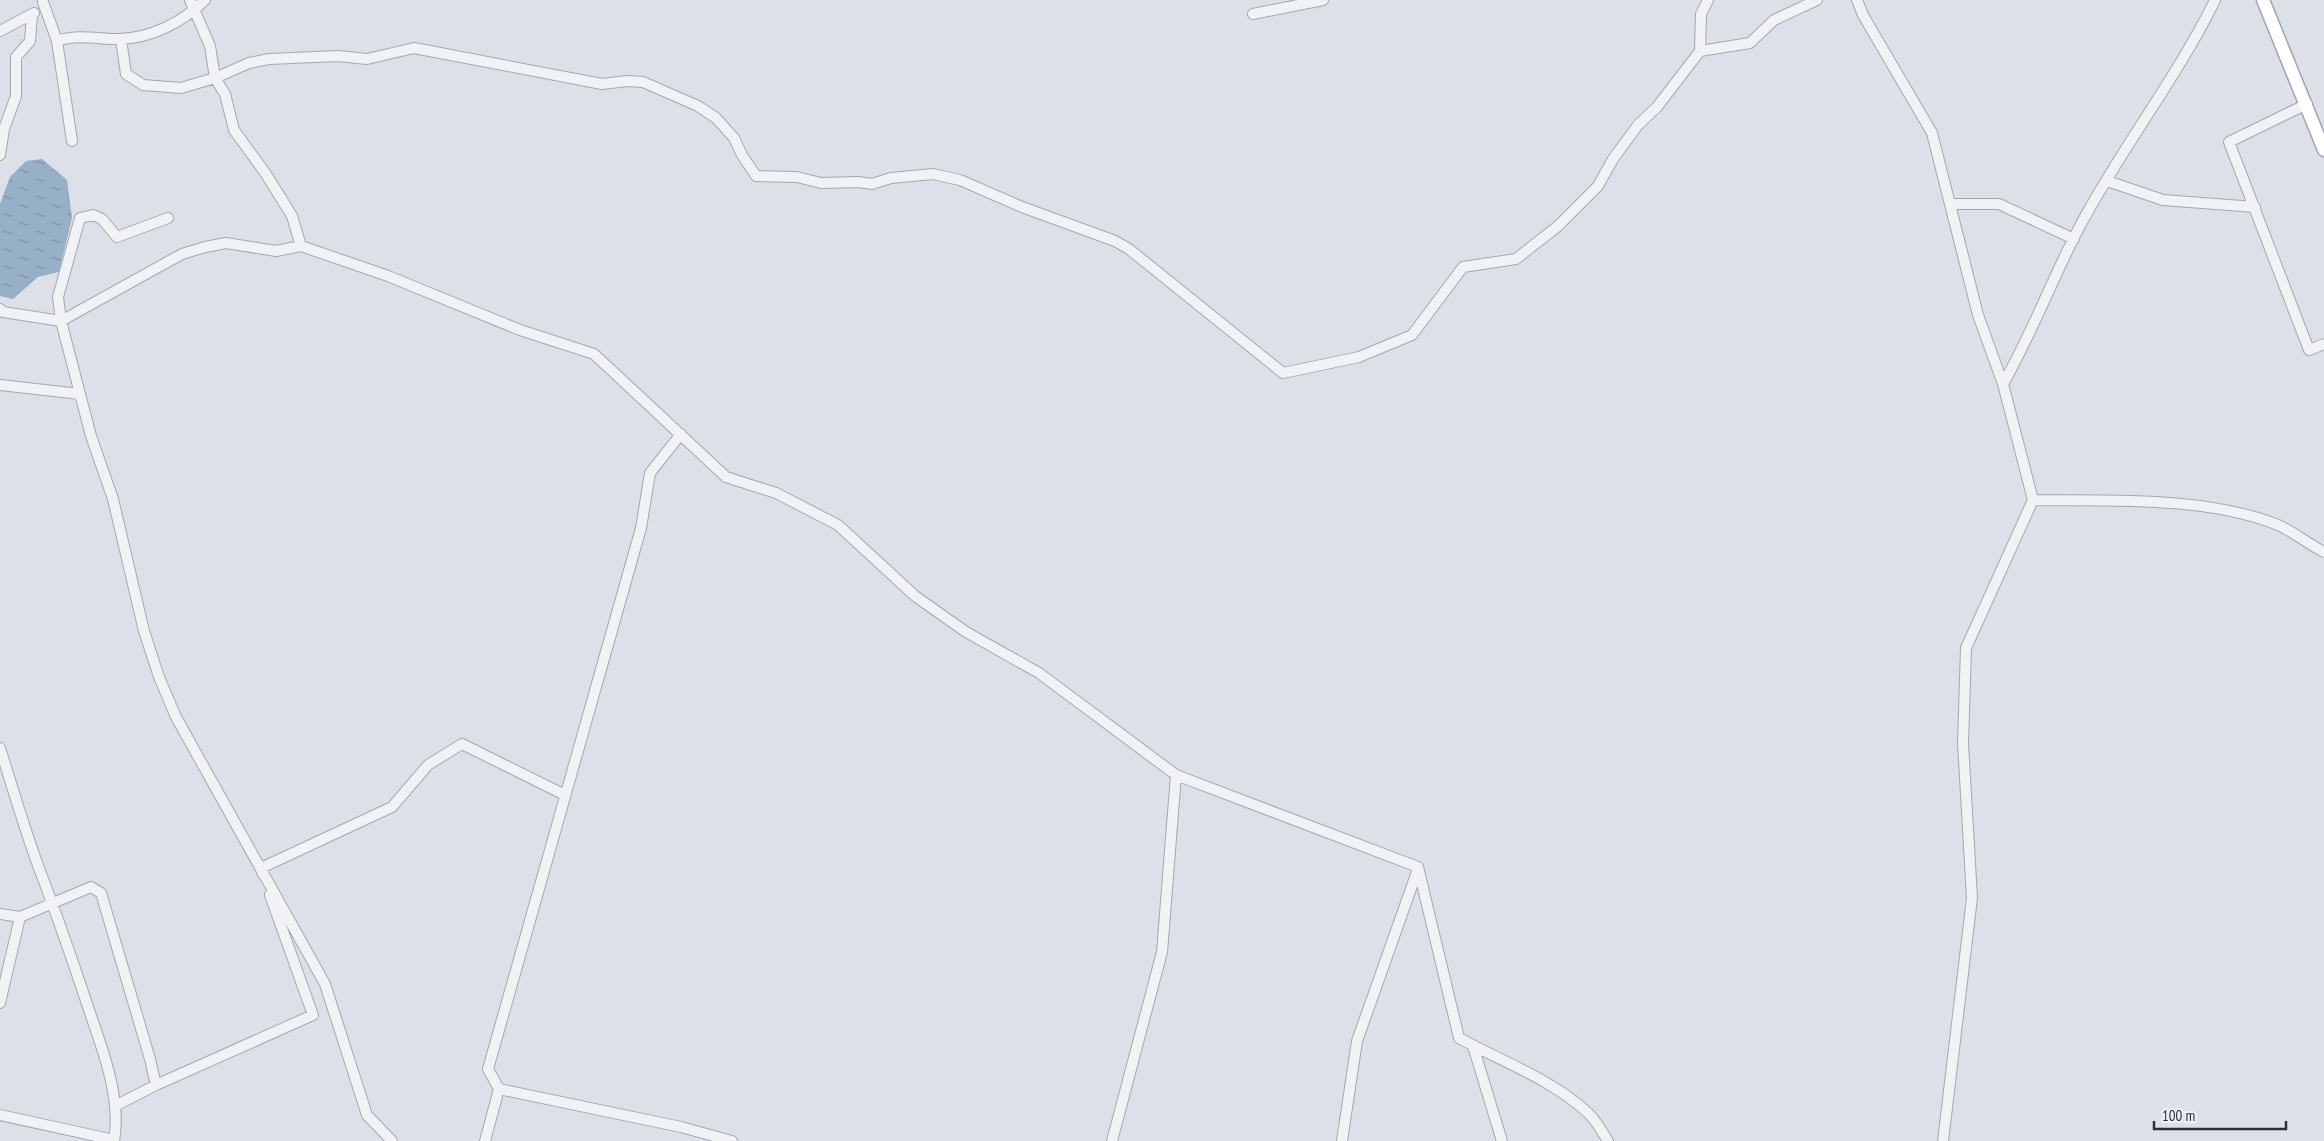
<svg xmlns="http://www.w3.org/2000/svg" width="2324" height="1141" font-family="'PT Sans Narrow',sans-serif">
	<defs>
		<pattern id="water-ripples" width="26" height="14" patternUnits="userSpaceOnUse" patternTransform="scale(1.25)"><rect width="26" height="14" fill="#97b0c8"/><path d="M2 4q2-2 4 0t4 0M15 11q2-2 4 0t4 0" fill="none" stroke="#7b90a4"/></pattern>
	</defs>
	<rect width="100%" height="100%" fill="#dde1e7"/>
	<path fill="url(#water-ripples)" d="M 42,159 L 67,180 L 72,218 L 59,272 L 38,277 L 13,299 L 0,296 L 0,204 L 10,177 L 26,161 Z"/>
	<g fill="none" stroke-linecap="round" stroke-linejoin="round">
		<defs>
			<path id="minor" d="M 190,0 L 210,46 L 215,78 L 225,94 L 234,130 L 266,174 L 292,216 L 301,246 L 388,276 L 520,330 L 594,354 L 726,477 L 776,493 L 838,525 L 915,596 L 966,632 L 1039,673 L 1176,775 L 1418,867 L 1459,1038 C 1501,1061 1553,1080 1588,1113 C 1596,1120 1602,1132 1608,1141
				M 1857,0 L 1863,15 L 1932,133 L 1978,315 L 2003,384
				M 43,2 L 57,41 L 72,141
				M 1253,14 L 1323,0
				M 0,31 L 34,13
				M 121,39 L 126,74 L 143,85 L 181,88 L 215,78 L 249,63 L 269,59 L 338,56 L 367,59 L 414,48 L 602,84 L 627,81 L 643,82 L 698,106 L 716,118 L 734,138 L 742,155 L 756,176 L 797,177 L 821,183 L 858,182 L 872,184 L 891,178 L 933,174 L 960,180 L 1022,207 L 1115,241 L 1129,249 L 1283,373 L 1359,357 L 1412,335 L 1463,267 L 1516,259 L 1558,226 L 1598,186 L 1613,159 L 1638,125 L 1657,107 L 1700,51 L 1750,43 L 1774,20 L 1817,0
				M 57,41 C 77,34 98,39 118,39 C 150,39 183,22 205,0
				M 1700,51 L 1701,14 L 1708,0
				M 2307,104 L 2229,142 L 2309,350 L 2324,344
				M 0,155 L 4,129 L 16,96 L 16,57 L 30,41 L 32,16
				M 2107,181 L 2163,200 L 2255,207
				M 1950,204 L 1999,204 L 2074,239
				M 168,218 L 117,237 L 102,219 L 93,215 L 80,218 L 58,297 L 61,321 L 91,436 L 113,499 L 144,631 L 159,677 L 176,717 L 325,984 L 367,1115 L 392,1141
				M 0,309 L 3,312 L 61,321 L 182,254 L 205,247 L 226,243 L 276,251 L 301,246
				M 0,385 L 80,394
				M 2033,500 C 2110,501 2205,496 2278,525 C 2294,532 2308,544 2324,552
				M 0,748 C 13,789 25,831 40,871 C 57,915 72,959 87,1004 C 101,1046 122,1096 114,1141
				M 263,874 L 261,868 L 392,807 L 428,765 L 462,744 L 565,795
				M 0,914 L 20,917 L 0,1003
				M 20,917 L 91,887 L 101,893 L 150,1059 L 156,1085
				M 1473,1046 L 1502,1141
				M 499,1089 L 488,1069 L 641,528 L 650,473 L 681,434
				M 115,1106 L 156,1085 L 313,1015 L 270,895
				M 0,1115 L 114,1140
				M 485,1141 L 499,1089 L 681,1127 L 732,1141
				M 1112,1141 L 1162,952 L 1176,775
				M 1342,1141 L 1357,1041 L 1418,869
				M 1943,1141 L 1972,898 L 1963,743 L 1966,648 L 2033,500 L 2003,384 C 2033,332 2053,276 2081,224 C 2122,147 2177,78 2215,0"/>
			<path id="major" d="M 2263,0 L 2324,150"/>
		</defs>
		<use href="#minor" stroke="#a2a8b1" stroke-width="12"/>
		<use href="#major" stroke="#9ca6b3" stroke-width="15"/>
		<use href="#minor" stroke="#f0f2f6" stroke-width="10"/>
		<use href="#major" stroke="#fff" stroke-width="12"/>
	</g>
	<path d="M2154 1121v8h132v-8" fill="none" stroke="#262f3e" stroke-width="2.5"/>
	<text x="2162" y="1121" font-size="15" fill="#262f3e" stroke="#ecf0f5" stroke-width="4" paint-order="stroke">100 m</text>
</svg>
